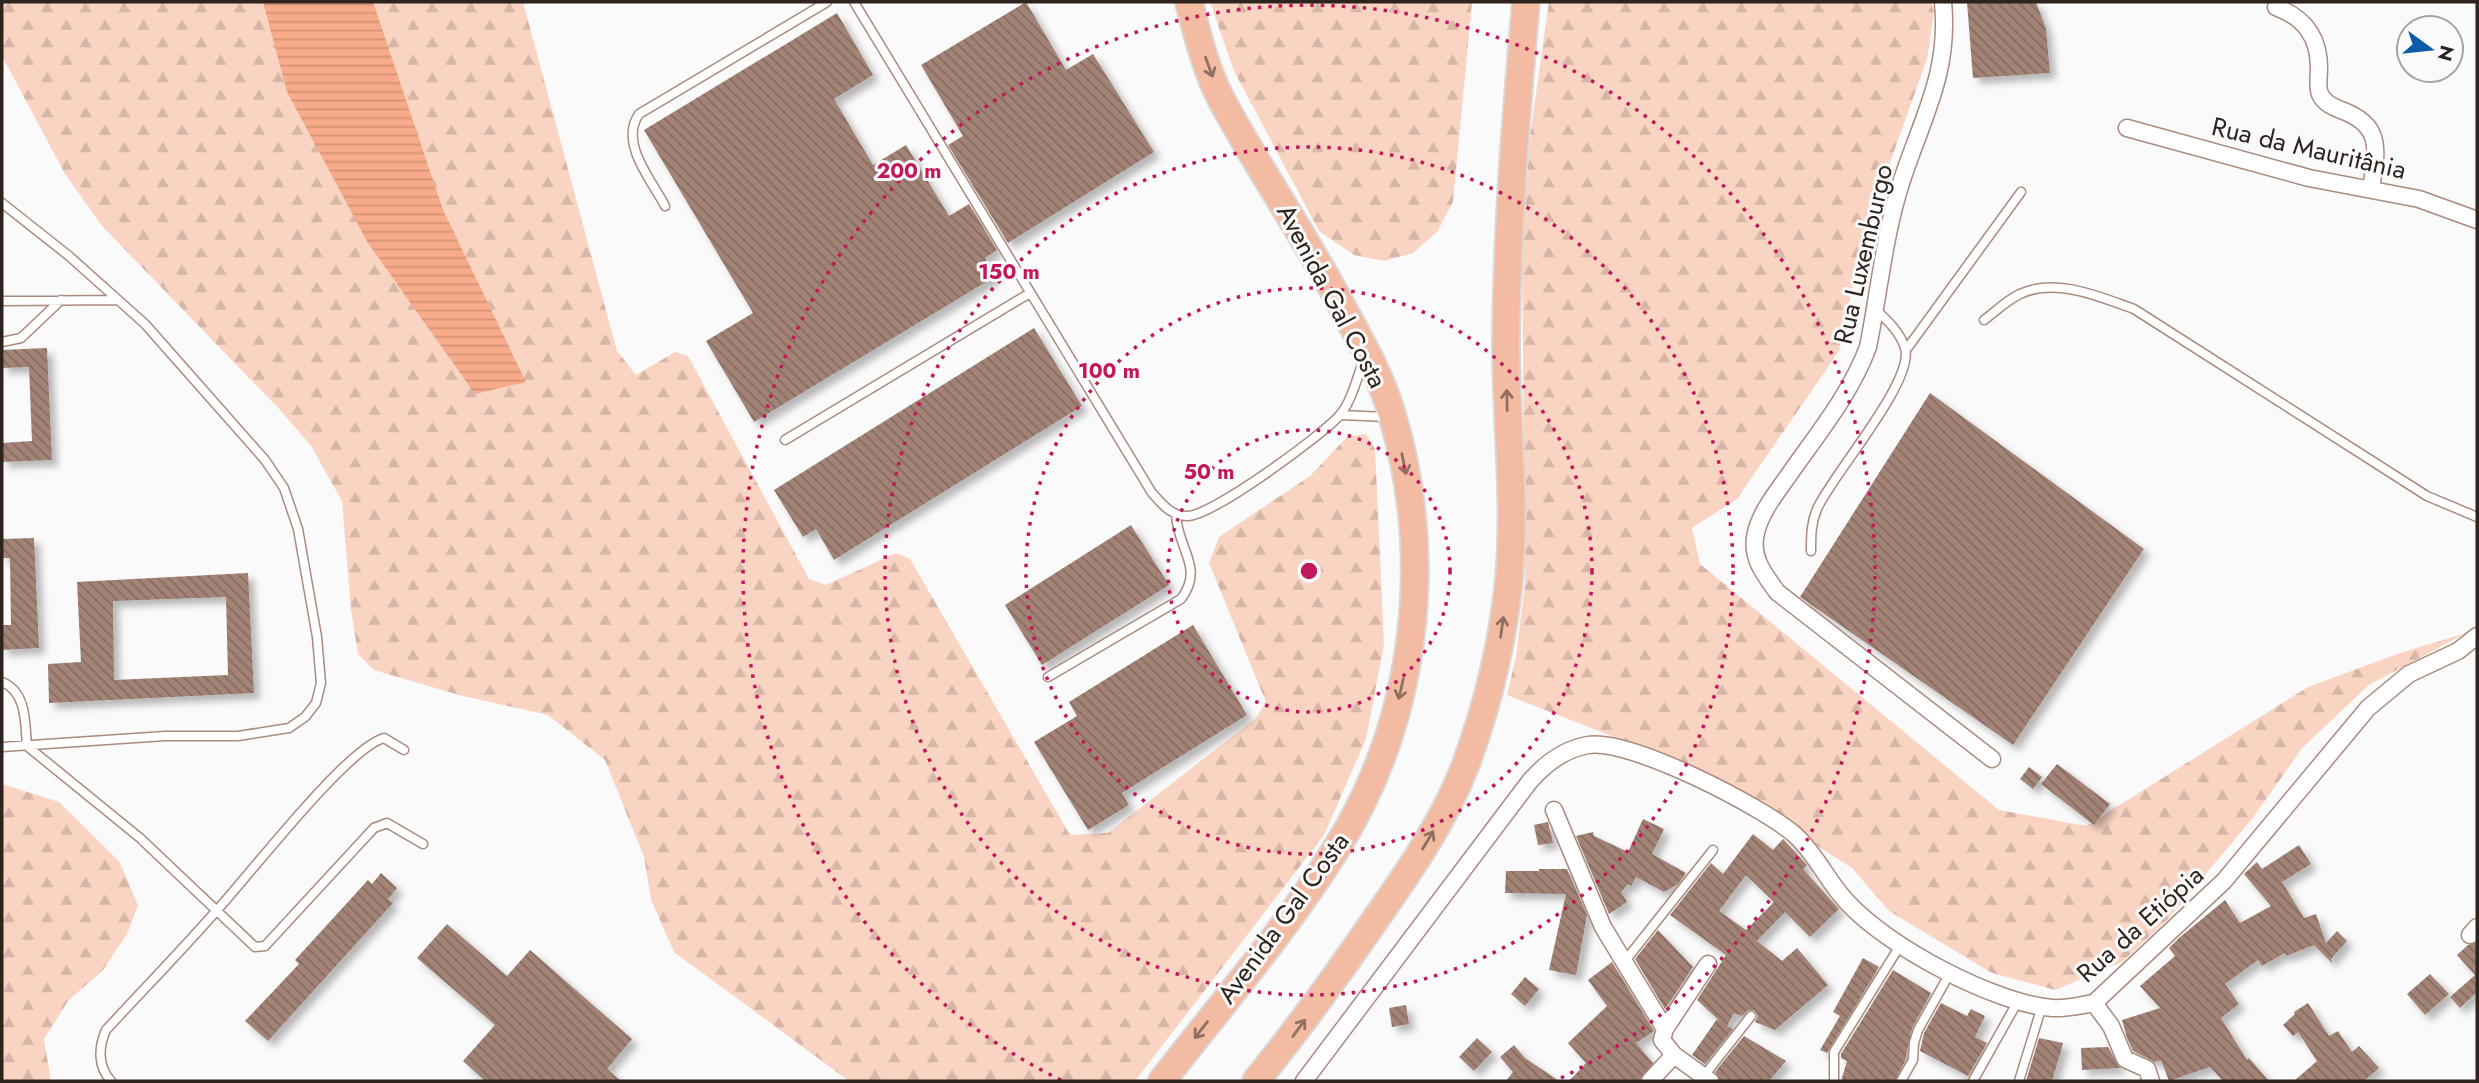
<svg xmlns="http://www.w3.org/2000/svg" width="2479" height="1083" font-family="Jost,sans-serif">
	<defs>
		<pattern id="forest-firs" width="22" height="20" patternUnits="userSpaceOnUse" patternTransform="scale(1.75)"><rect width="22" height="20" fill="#fad4c3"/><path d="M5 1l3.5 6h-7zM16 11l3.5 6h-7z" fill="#d7b6a7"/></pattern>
		<pattern id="water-rules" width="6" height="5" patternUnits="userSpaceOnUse" patternTransform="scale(1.75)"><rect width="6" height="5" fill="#f7ab8a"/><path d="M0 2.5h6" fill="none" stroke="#d49377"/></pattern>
		<pattern id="building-back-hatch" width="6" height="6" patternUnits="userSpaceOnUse" patternTransform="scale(1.75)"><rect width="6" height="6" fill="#a28376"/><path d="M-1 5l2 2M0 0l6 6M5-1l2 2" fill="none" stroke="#846b60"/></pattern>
		<filter id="shadow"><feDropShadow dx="6" dy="6" stdDeviation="3.5" flood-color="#0004"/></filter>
	</defs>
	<rect width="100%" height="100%" fill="#fafafa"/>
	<path fill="url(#forest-firs)" d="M 2,2 L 523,2 L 617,351 L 636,375 L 675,352 L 688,356 L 809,579 L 826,585 L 896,553 L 910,559 L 1070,835 L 1108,833 L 1256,718 L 1266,702 L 1209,563 L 1219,537 L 1310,476 L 1347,437 L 1366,434 L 1375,449 L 1384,644 L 1366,739 L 1324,835 L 1135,1081 L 849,1081 L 674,952 L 651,900 L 644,857 L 605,760 L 548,715 L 459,695 L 374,670 L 358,654 L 351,610 L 342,501 L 311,446 L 282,412 L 103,227 L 65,174 L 2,56 Z
		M 1210,2 L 1472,2 L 1453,202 L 1437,232 L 1413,253 L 1384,261 L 1354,255 L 1319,231 L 1234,71 Z
		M 1549,2 L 1931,2 L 1934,11 L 1927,59 L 1864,235 L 1839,351 L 1737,499 L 1692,528 L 1700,564 L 1999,810 L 2086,826 L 2308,687 L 2400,653 L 2466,633 L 2369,685 L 2303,747 L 2252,819 L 2168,919 L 2122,962 L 2055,990 L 1992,973 L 1889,911 L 1852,868 L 1701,771 L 1507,695 L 1516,656 L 1525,584 L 1522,242 L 1531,129 Z
		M 2,784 L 59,802 L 119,861 L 138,905 L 127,934 L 103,970 L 68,1001 L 44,1039 L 51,1081 L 2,1081 Z"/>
	<path fill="url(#water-rules)" d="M 263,2 L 373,2 L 443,210 L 526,382 L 475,394 L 368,243 L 287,92 Z"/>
	<path fill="url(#building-back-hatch)" fill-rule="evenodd" filter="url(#shadow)" d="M 1026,2 L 1066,70 L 1093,54 L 1154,152 L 1008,243 L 948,145 L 963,136 L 921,65 Z
		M 1967,2 L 2036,2 L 2046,29 L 2050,73 L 1973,78 Z
		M 837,13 L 873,75 L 834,99 L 873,165 L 906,145 L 949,216 L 969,204 L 997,250 L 985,258 L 996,276 L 754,422 L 706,341 L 753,313 L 644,130 Z
		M 1034,328 L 1082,406 L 834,560 L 816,529 L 803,537 L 774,490 Z
		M 47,348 L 52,460 L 2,462 L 2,443 L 32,441 L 29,367 L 2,368 L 2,350 Z
		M 1930,393 L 2144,549 L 2013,745 L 1800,597 Z
		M 1131,525 L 1169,585 L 1042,665 L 1005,605 Z
		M 34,538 L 39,648 L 2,650 L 2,625 L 11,625 L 10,558 L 2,558 L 2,539 Z
		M 248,573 L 254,693 L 49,703 L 48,664 L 81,662 L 77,582 ZM 226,597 L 228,675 L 114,680 L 113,601 Z
		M 1193,625 L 1247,715 L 1122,793 L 1129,805 L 1088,830 L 1034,742 L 1077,716 L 1069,702 Z
		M 2057,764 L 2110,804 L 2094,825 L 2041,784 Z
		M 2029,767 L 2042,777 L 2033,789 L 2020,779 Z
		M 1643,819 L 1664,829 L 1652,854 L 1686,873 L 1678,884 L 1664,892 L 1636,877 L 1631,886 L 1628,884 L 1621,892 L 1627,902 L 1609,914 L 1576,836 L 1593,832 L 1594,836 L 1628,852 Z
		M 1548,822 L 1553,843 L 1538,845 L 1534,825 Z
		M 1753,834 L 1773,850 L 1783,839 L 1785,841 L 1807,865 L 1803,869 L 1839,909 L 1810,937 L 1785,912 L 1757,941 L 1782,961 L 1797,948 L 1828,985 L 1775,1030 L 1755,1022 L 1758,1016 L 1754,1010 L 1748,1010 L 1742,1016 L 1734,1013 L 1727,1026 L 1733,1029 L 1705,1064 L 1692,1055 L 1717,1019 L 1721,1022 L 1697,1000 L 1726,955 L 1670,915 L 1711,863 L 1723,874 ZM 1746,875 L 1774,902 L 1746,930 L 1719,911 Z
		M 2299,845 L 2311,864 L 2282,882 L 2304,918 L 2316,914 L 2326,943 L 2337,931 L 2347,941 L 2331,959 L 2333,964 L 2314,945 L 2286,956 L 2285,953 L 2262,966 L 2258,960 L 2225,984 L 2239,1004 L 2221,1018 L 2247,1060 L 2249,1058 L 2269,1081 L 2223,1081 L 2210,1067 L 2169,1081 L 2161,1060 L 2155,1062 L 2133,1051 L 2127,1038 L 2122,1020 L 2160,1008 L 2140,986 L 2175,956 L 2169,948 L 2179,938 L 2225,900 L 2240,923 L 2271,906 L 2244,874 L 2257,862 L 2262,869 Z
		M 1539,869 L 1567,869 L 1587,915 L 1576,975 L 1549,970 L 1566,894 L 1505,893 L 1506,871 L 1539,871 Z
		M 381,873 L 397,888 L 388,899 L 393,903 L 268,1041 L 245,1021 L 299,964 L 295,960 L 368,880 L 372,884 Z
		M 447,924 L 507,976 L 530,950 L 632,1039 L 607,1069 L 621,1081 L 485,1081 L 463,1061 L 495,1025 L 417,958 Z
		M 1658,930 L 1693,967 L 1665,1009 L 1635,959 Z
		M 2477,942 L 2477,992 L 2460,1008 L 2450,997 L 2475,975 L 2457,955 L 2468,945 Z
		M 1863,958 L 1879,967 L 1827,1053 L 1820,1050 L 1840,1016 L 1833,1012 Z
		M 1612,962 L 1654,1031 L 1636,1043 L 1653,1063 L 1640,1081 L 1569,1081 L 1586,1063 L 1568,1043 L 1607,1006 L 1588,980 Z
		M 1893,970 L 1931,993 L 1912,1028 L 1905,1061 L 1895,1081 L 1841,1081 L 1847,1061 L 1841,1058 L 1841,1054 Z
		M 2430,974 L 2449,994 L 2425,1015 L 2407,994 Z
		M 1525,977 L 1539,989 L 1525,1006 L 1511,994 Z
		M 1941,1003 L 1967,1016 L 1971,1009 L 1985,1016 L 1975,1037 L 1987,1043 L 1968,1076 L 1920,1051 L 1924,1033 Z
		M 2308,1003 L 2329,1036 L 2338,1031 L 2352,1052 L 2359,1046 L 2379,1068 L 2364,1081 L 2294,1081 L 2317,1061 L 2298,1032 L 2293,1036 L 2283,1025 L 2295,1014 L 2294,1012 Z
		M 1406,1005 L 1409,1024 L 1392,1027 L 1389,1008 Z
		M 1744,1036 L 1786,1061 L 1769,1081 L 1720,1081 L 1715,1072 Z
		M 1477,1038 L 1492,1052 L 1474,1071 L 1459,1057 Z
		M 2039,1038 L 2063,1043 L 2061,1051 L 2052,1081 L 2026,1081 Z
		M 1514,1045 L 1525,1058 L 1559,1081 L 1506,1081 L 1513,1072 L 1500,1057 Z
		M 2108,1047 L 2120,1068 L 2082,1070 L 2081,1048 Z"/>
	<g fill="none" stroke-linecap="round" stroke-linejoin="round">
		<defs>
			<path id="service" d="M 854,2 L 1152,493 C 1162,504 1171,516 1187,516 C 1211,517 1321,436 1339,416 C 1351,403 1357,378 1363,362
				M 2,203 L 69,256 L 145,324 L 265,460 L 284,488 L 298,529 L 317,637 L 321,683 L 316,703 L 305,717 L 289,728 L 238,736 L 165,736 L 2,747
				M 665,206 C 651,179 619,143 639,114 L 827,2
				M 2,301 L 117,300
				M 1984,320 C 1995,312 2007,300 2020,294 C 2056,277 2100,297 2134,309 L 2427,496 L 2477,517
				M 2,342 L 21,338 L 61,300
				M 1906,350 L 2021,192
				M 1341,415 L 1387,417
				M 785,440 L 1030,293
				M 1811,551 C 1811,536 1811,523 1817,509 C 1832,475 1915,381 1905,348 C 1900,332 1887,320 1876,310
				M 1048,677 L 1181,599 C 1205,567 1177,549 1176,514
				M 2,682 C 27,692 25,723 27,746 L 140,838 L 255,947 L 265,946 L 374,828 L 387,823 L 423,844
				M 1625,961 L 1713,850
				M 1703,1077 L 1751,1016
				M 111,1081 C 98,1067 98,1048 106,1030 C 143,990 182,950 218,909 C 251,873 346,749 384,738 L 404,750
				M 1834,1081 L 1834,1052 L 1901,944
				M 1901,1081 L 1913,1060 L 1914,1043 L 1918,1030 L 1950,973
				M 1973,1081 L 2018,1001
				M 2019,1081 L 2042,1006"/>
			<path id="minor" d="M 1943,2 C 1950,73 1922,118 1901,183 C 1884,236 1879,293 1868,347 C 1851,393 1819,432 1791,472 C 1778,491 1758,514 1755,538 C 1752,560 1765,575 1777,592 L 1992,759
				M 2276,7 C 2305,18 2319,37 2319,68 C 2319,76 2317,87 2320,94 C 2324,103 2333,107 2341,110 C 2385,126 2376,152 2371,189
				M 2127,128 L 2309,178 L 2419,199 L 2477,220
				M 1554,810 L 1603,927 L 1665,1029
				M 2470,935 L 2477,927
				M 1708,964 L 1665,1029 L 1662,1040 L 1674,1055 L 1710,1081
				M 2094,1003 L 2111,1026 L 2125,1059 L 2147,1069 L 2151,1081
				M 1304,1081 L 1530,781 C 1545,764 1565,749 1588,745 C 1630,738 1763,807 1795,835 C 1817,855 1827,881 1847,902 C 1887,946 1993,1003 2052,1008 C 2066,1009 2081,1005 2094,1003 L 2224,881 L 2368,708 L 2409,674 L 2458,651 L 2477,636
				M 1650,1081 L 1674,1055"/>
			<path id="primary" d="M 1162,1081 C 1221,1005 1285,931 1336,849 C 1416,722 1435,562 1393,418 C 1383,381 1364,347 1346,314 C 1308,240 1260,172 1221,99 C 1206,70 1197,34 1189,2
				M 1256,1081 C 1297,1030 1336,977 1373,923 C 1408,873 1444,822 1466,764 C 1488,704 1503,642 1509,579 C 1516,500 1506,421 1506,342 C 1507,228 1516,115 1526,2"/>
		</defs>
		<use href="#service" stroke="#aa8b7d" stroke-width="11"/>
		<use href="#minor" stroke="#aa8b7d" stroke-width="19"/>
		<use href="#primary" stroke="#dad7d6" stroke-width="30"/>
		<use href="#service" stroke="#fff" stroke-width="8"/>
		<use href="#minor" stroke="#fff" stroke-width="16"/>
		<use href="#primary" stroke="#f2bba2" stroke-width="26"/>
	</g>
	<defs><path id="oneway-shaft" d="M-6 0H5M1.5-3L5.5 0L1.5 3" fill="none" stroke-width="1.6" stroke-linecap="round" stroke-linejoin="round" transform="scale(1.75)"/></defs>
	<g stroke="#906f60">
		<use href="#oneway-shaft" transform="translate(1209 67) rotate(70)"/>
		<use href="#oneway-shaft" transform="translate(1507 400) rotate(-91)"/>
		<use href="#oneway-shaft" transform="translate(1404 464) rotate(78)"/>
		<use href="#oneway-shaft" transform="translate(1502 627) rotate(-82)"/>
		<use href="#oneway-shaft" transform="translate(1401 689) rotate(103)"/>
		<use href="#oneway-shaft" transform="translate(1428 840) rotate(-59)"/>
		<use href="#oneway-shaft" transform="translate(1299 1028) rotate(-54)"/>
		<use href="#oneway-shaft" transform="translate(1201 1030) rotate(128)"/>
	</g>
	<g fill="none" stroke="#c2185b" stroke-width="3.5" stroke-dasharray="3.5 7">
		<circle cx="1309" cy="571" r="141"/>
		<circle cx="1309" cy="571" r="283"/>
		<circle cx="1309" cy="571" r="424"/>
		<path d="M1061 1080A566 566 0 1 1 1557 1080"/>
	</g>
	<g text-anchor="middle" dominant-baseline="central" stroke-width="6" stroke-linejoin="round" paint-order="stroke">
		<g font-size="26" fill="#2f231e" stroke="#fafafa">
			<text transform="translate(2309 148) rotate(13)">Rua da Mauritânia</text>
			<text transform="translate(1863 254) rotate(-77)">Rua Luxemburgo</text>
			<text transform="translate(1332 296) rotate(62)">Avenida Gal Costa</text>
			<text transform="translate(1283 918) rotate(-54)">Avenida Gal Costa</text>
			<text transform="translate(2140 924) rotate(-42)">Rua da Etiópia</text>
		</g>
	</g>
	<circle cx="1309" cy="571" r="10" fill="#c2185b" stroke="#fafafa" stroke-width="3.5"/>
	<g font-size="21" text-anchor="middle" font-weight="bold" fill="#c2185b" stroke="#fafafa" stroke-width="6" stroke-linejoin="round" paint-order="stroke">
		<text x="909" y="178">200 m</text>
		<text x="1009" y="279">150 m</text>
		<text x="1109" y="378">100 m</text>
		<text x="1209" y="479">50 m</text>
	</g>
	<rect width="2479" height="1083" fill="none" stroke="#2f231e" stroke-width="7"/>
	<g transform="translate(2430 49) rotate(105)"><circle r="33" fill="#fafafa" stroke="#a9a4a2" stroke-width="2"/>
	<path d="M0-5L12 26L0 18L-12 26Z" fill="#0c5aa8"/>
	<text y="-10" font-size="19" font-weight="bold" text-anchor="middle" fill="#2f231e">N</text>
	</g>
</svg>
